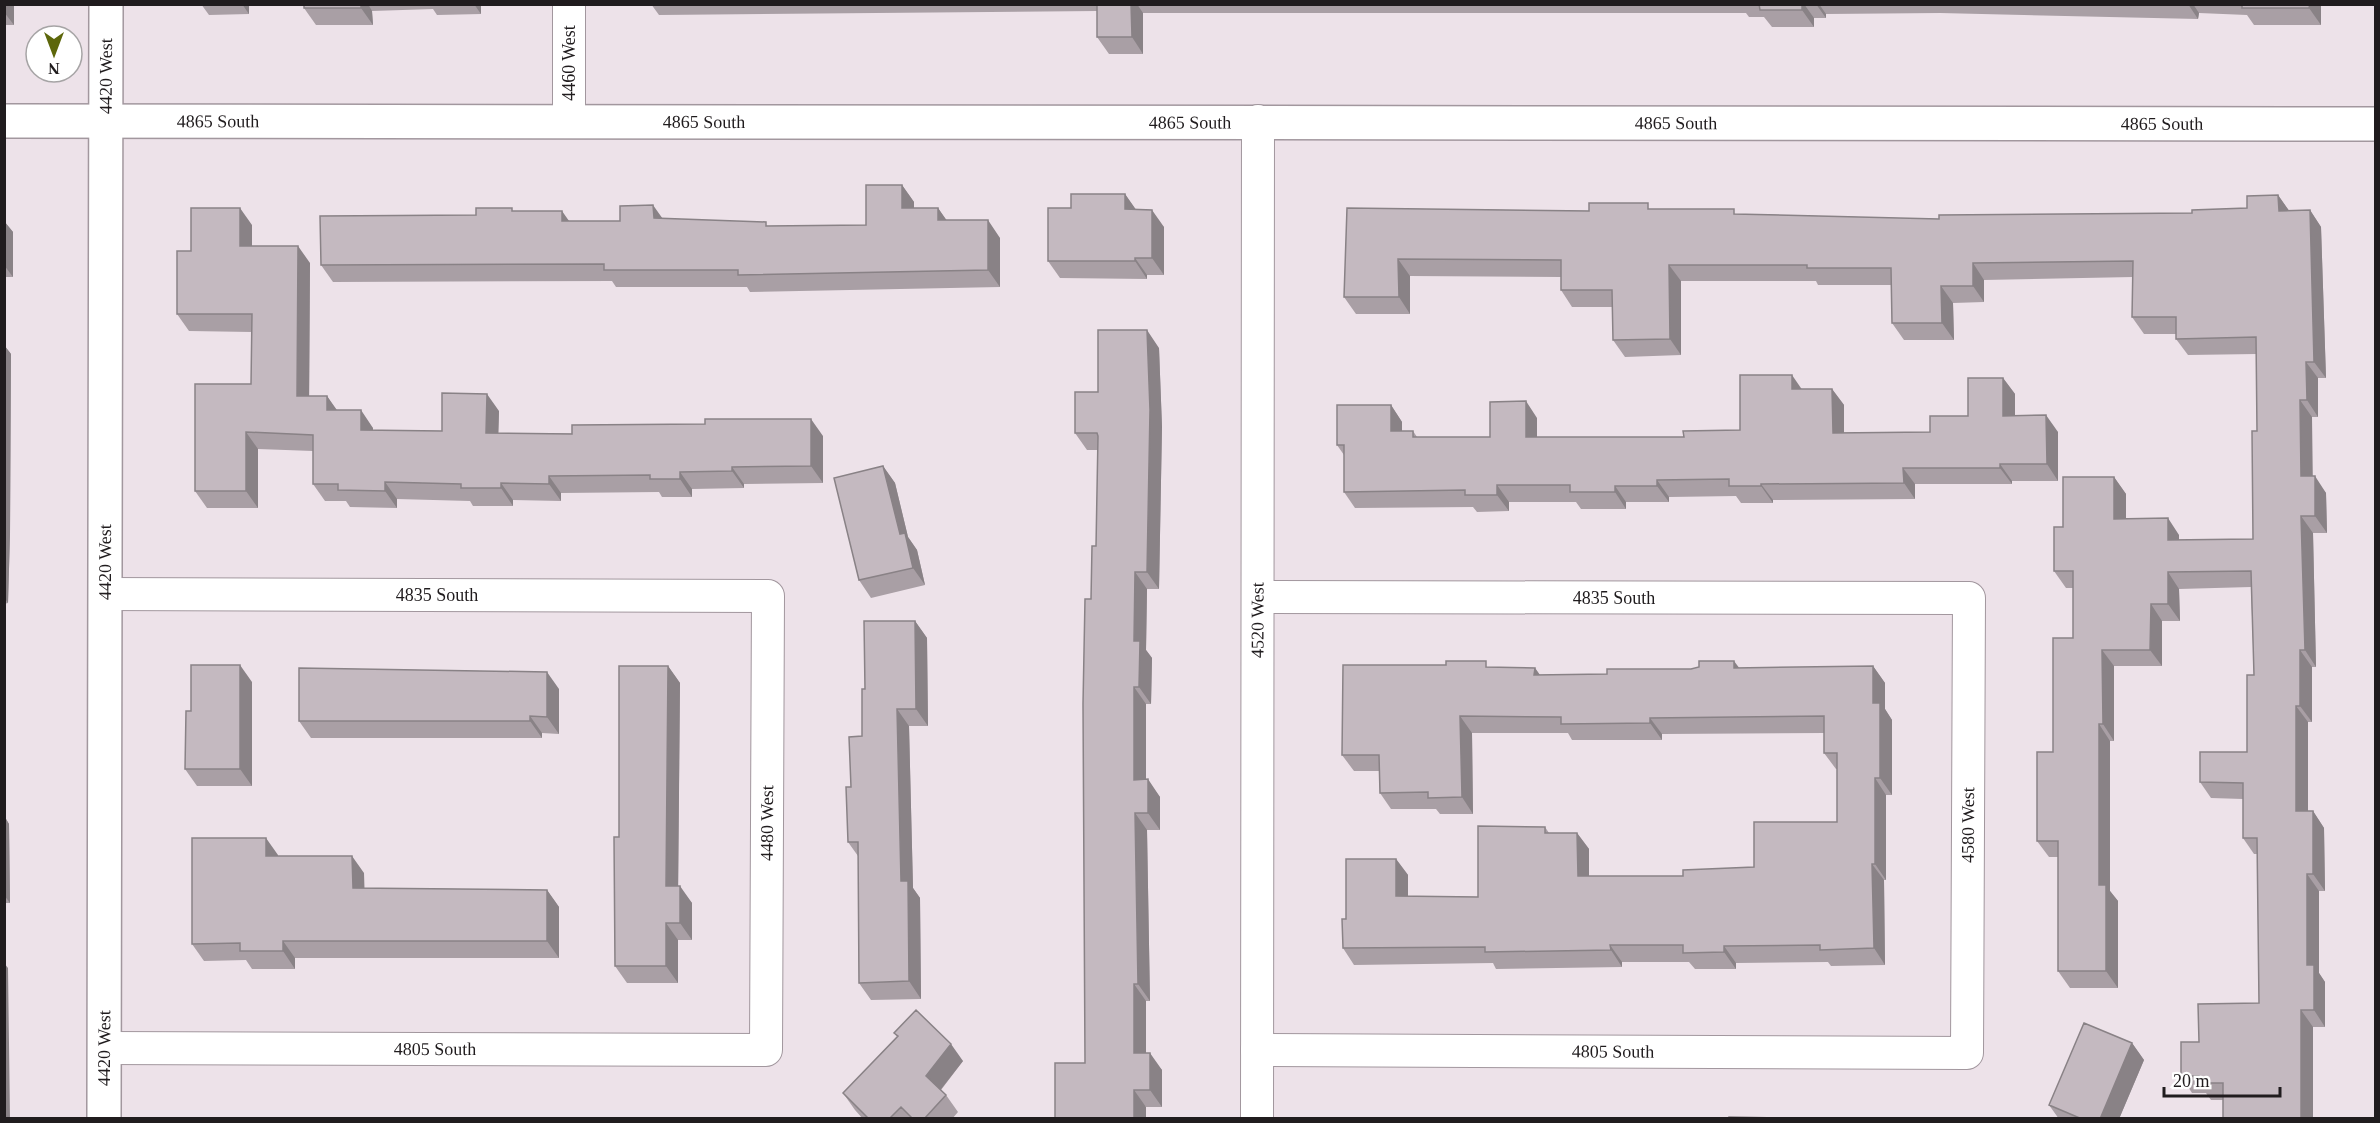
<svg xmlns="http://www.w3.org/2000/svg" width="2380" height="1123" font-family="'Times New Roman',serif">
	<rect width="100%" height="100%" fill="#ede2e9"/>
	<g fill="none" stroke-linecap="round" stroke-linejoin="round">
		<defs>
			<g id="street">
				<path d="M 569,121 L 569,4"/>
				<path id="s1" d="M 105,1048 L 766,1050 L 768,596 L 105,594"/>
				<path id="s2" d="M 1257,1050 L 1967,1053 L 1969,598 L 1258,597"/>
				<path id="s3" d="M 1257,1118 L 1258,121"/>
			</g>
			<g id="secondary">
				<path id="s4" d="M 4,121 L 2376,124"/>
				<path id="s5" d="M 104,1118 L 106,4"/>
			</g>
		</defs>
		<use href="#street" stroke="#a2979e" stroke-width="34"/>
		<use href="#secondary" stroke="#a2979e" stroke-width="36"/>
		<use href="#street" stroke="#fff" stroke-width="32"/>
		<use href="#secondary" stroke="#fff" stroke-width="33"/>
	</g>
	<path fill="#a99fa5" d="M 4,4 L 14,4 L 14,25 L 4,25 Z
		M 201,4 L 249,4 L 249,14 L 209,15 Z
		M 304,4 L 481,4 L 481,14 L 437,15 L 433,9 L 372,11 L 373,25 L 316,25 L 304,8 Z
		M 651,4 L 2321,4 L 2321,25 L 2254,25 L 2247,15 L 2199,13 L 2198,19 L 1940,13 L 1826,14 L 1826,18 L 1814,18 L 1814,27 L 1772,27 L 1764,17 L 1749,17 L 1746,13 L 1143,13 L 1143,54 L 1109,54 L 1097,37 L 1097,11 L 659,15 Z
		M 902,185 L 914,202 L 914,208 L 938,208 L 946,220 L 1000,238 L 1000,287 L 750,292 L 747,287 L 616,287 L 612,281 L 333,282 L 321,265 L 476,215 L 514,211 L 569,221 L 620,221 L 662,218 L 769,226 L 866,225 Z
		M 1125,194 L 1135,209 L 1164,227 L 1164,275 L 1147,275 L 1147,279 L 1060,278 L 1048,261 L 1071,208 Z
		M 2278,195 L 2289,211 L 2310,210 L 2321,227 L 2326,378 L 2318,378 L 2318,417 L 2312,417 L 2312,476 L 2326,493 L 2327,533 L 2313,533 L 2316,667 L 2312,667 L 2312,722 L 2308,722 L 2308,811 L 2313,811 L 2324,828 L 2325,891 L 2319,891 L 2319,973 L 2325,982 L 2325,1027 L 2313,1027 L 2313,1119 L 2223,1100 L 2211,1100 L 2206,1093 L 2192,1093 L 2181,1076 L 2199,1042 L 2259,1003 L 2257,854 L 2254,854 L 2243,838 L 2243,799 L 2211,798 L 2200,782 L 2247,752 L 2254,675 L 2251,587 L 2179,589 L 2180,621 L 2162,621 L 2162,666 L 2114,666 L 2114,741 L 2110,741 L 2110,891 L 2118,901 L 2118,988 L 2070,988 L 2058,971 L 2058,857 L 2049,857 L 2037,841 L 2073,638 L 2073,588 L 2066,588 L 2054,571 L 2063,527 L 2114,477 L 2126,494 L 2126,519 L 2179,535 L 2179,540 L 2253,539 L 2257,431 L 2256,354 L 2188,355 L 2176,339 L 2176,334 L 2144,334 L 2132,317 L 2133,277 L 1984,280 L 1984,302 L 1953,303 L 1954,340 L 1904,340 L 1892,323 L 1891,285 L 1818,285 L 1816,281 L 1681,281 L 1681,355 L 1625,357 L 1613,340 L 1613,307 L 1572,307 L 1561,290 L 1561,277 L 1410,276 L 1410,314 L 1356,314 L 1344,297 L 1347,208 L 1589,211 L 1652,209 L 1737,214 L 1939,219 L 2192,213 L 2247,208 Z
		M 4,221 L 13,232 L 13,277 L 4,277 Z
		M 252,225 L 252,246 L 310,263 L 309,396 L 327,396 L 336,410 L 373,428 L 373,430 L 442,431 L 499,411 L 498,433 L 823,436 L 823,483 L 744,484 L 744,488 L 692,489 L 692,497 L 662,497 L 659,492 L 561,493 L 561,501 L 513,500 L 513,506 L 473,506 L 470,501 L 397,499 L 397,508 L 350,507 L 346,501 L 325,501 L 313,484 L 313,451 L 258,449 L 258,508 L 207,508 L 195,491 L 251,384 L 252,332 L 189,331 L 177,314 L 191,251 Z
		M 4,345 L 11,354 L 10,534 L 8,603 L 4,604 Z
		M 1159,348 L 1162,427 L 1159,589 L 1147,589 L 1146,650 L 1152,658 L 1151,704 L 1146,704 L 1146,779 L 1160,797 L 1160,830 L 1147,830 L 1150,1001 L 1146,1001 L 1146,1053 L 1162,1070 L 1162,1107 L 1146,1107 L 1085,1063 L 1098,450 L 1087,450 L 1075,433 L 1098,392 Z
		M 2003,378 L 2015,394 L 2015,416 L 2058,432 L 2058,481 L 2012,481 L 2012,484 L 1915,484 L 1915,499 L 1773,500 L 1773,503 L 1741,503 L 1736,496 L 1669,497 L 1669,502 L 1626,502 L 1626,509 L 1581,509 L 1576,502 L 1509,502 L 1509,511 L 1477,512 L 1473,507 L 1355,508 L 1344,492 L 1344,455 L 1337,445 L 1391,405 L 1402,422 L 1402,431 L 1413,431 L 1417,437 L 1490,437 L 1537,418 L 1537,437 L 1684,437 L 1740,430 L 1801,389 L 1832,389 L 1844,405 L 1844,433 L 1930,432 L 1968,416 Z
		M 883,466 L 895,483 L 908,537 L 917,550 L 925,585 L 871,598 L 859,580 Z
		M 915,621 L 927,638 L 928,726 L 909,726 L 913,888 L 920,898 L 921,999 L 871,1000 L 859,983 L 858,856 L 848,842 L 851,787 L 862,736 L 865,689 Z
		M 668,666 L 680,683 L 678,886 L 692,903 L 692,940 L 678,940 L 678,983 L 627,983 L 615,966 L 619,837 Z
		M 1873,666 L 1885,683 L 1885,709 L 1892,720 L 1892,795 L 1886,795 L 1886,880 L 1884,880 L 1885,965 L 1831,966 L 1828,962 L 1736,963 L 1736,969 L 1695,969 L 1689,962 L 1622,962 L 1622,967 L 1496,969 L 1493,963 L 1354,965 L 1343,948 L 1346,919 L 1396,859 L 1408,875 L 1408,896 L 1478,897 L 1545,827 L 1549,833 L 1577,833 L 1589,849 L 1589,876 L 1683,876 L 1754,867 L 1837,822 L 1837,769 L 1836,769 L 1824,753 L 1824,733 L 1662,734 L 1662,740 L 1572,740 L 1568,733 L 1472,733 L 1473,814 L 1440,814 L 1436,809 L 1391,809 L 1380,793 L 1379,771 L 1354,771 L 1342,755 L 1490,667 L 1535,668 L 1540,675 L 1607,674 L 1691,669 Z
		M 252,682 L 252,786 L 197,786 L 185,769 L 191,711 Z
		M 559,689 L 559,734 L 542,733 L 542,738 L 311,738 L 299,721 Z
		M 4,722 L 6,724 L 6,819 L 9,824 L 10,903 L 4,903 Z
		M 278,855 L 278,856 L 364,873 L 364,888 L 547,890 L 559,907 L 559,958 L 295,958 L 295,969 L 252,969 L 246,960 L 204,961 L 192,944 Z
		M 894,1033 L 963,1061 L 941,1090 L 946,1095 L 958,1112 L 952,1119 L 863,1119 L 855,1110 L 843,1093 L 897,1037 Z
		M 2132,1043 L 2144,1060 L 2119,1119 L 2059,1119 L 2049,1105 Z"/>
	<path fill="#898286" d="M 4,4 L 14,4 L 14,25 L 4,12 Z
		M 242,4 L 249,4 L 249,14 Z
		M 361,4 L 368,4 L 372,11 L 373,25 L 361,8 Z
		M 474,4 L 481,4 L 481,14 Z
		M 1131,4 L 1137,4 L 1143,13 L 1143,54 L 1132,37 Z
		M 1802,4 L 1804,4 L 1814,18 L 1814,27 L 1802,10 Z
		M 1816,4 L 1819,4 L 1826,14 L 1826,18 Z
		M 2188,4 L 2193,4 L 2199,13 L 2198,19 Z
		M 2310,4 L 2321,4 L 2321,25 L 2309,8 Z
		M 902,185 L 914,202 L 914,225 L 902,208 Z
		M 1125,194 L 1137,211 L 1125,209 Z
		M 2278,195 L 2290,212 L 2279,211 Z
		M 653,205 L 665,222 L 654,218 Z
		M 240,208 L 252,225 L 252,263 L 240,246 Z
		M 938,208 L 950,225 L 938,220 Z
		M 1152,210 L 1164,227 L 1164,275 L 1152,258 Z
		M 2310,210 L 2321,227 L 2326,378 L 2314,362 Z
		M 562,211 L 574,228 L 562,221 Z
		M 988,220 L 1000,238 L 1000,287 L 988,270 Z
		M 4,221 L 13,232 L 13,277 L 4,265 Z
		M 298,246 L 310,263 L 309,413 L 297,396 Z
		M 1135,258 L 1147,275 L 1147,279 L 1135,261 Z
		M 1398,259 L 1410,276 L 1410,314 L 1399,297 Z
		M 1973,263 L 1984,280 L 1984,302 L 1973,286 Z
		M 1669,265 L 1681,281 L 1681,355 L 1670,339 Z
		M 1941,286 L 1953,303 L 1954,340 L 1942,323 Z
		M 1147,330 L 1159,348 L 1162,427 L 1159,589 L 1147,572 Z
		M 4,345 L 11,354 L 10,534 L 8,603 L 4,597 Z
		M 2306,362 L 2318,378 L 2318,417 L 2307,400 Z
		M 1792,375 L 1803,391 L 1792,389 Z
		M 2003,378 L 2015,394 L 2015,432 L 2003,416 Z
		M 1832,389 L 1844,405 L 1844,450 L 1833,433 Z
		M 487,394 L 499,411 L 498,450 L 486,433 Z
		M 327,396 L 339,413 L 327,410 Z
		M 2300,400 L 2312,417 L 2313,493 L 2301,476 Z
		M 1526,401 L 1537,418 L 1537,453 L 1526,437 Z
		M 1391,405 L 1402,422 L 1402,447 L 1391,431 Z
		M 361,410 L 373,428 L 373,447 L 361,430 Z
		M 2046,415 L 2058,432 L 2058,481 L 2047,464 Z
		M 811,419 L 823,436 L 823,483 L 811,466 Z
		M 246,432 L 258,449 L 258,508 L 246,491 Z
		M 2000,464 L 2012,481 L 2012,484 L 2000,468 Z
		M 883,466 L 895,483 L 908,537 L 917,550 L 925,585 L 913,568 L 900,534 Z
		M 732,467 L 744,484 L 744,488 L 732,471 Z
		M 1903,468 L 1915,484 L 1915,499 L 1904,483 Z
		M 680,472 L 692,489 L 692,497 L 680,479 Z
		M 549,476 L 561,493 L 561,501 L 549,484 Z
		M 2315,476 L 2326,493 L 2327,533 L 2315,516 Z
		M 2114,477 L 2126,494 L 2126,536 L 2114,519 Z
		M 1657,480 L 1669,497 L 1669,502 L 1657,486 Z
		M 385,482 L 397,499 L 397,508 L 385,491 Z
		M 501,483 L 513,500 L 513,506 L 501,488 Z
		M 1761,484 L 1773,500 L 1773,503 L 1761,486 Z
		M 1497,485 L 1509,502 L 1509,511 L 1497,495 Z
		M 1615,486 L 1626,502 L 1626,509 L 1615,492 Z
		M 2301,516 L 2313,533 L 2316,667 L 2305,650 Z
		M 2168,518 L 2179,535 L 2179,557 L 2168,540 Z
		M 1135,572 L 1147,589 L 1146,650 L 1152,658 L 1151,704 L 1139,687 L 1134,641 Z
		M 2168,572 L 2179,589 L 2180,621 L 2168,604 Z
		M 2151,604 L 2162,621 L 2162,666 L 2150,650 Z
		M 915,621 L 927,638 L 928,726 L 916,709 Z
		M 2102,650 L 2114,666 L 2114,741 L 2103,724 Z
		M 2300,650 L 2312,667 L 2312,722 L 2300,706 Z
		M 1734,661 L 1746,677 L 1734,668 Z
		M 240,665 L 252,682 L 252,786 L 240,769 Z
		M 668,666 L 680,683 L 678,903 L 666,886 Z
		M 1873,666 L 1885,683 L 1885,709 L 1892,720 L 1892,795 L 1880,778 L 1873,703 Z
		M 1535,668 L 1546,684 L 1534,675 Z
		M 547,672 L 559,689 L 559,734 L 547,717 Z
		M 1134,687 L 1146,704 L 1146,797 L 1134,780 Z
		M 2296,706 L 2308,722 L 2308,828 L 2296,811 Z
		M 897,709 L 909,726 L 913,888 L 920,898 L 921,999 L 909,981 L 901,881 Z
		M 530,716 L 542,733 L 542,738 L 530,721 Z
		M 1460,716 L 1472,733 L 1473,814 L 1462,797 Z
		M 1650,718 L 1662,734 L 1662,740 L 1650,723 Z
		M 4,722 L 6,724 L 6,819 L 9,824 L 10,903 L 4,895 Z
		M 2099,724 L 2110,741 L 2110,891 L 2118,901 L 2118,988 L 2106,971 L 2099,885 Z
		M 1875,778 L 1886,795 L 1886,880 L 1875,864 Z
		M 1148,779 L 1160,797 L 1160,830 L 1148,813 Z
		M 2313,811 L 2324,828 L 2325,891 L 2313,874 Z
		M 1135,813 L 1147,830 L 1150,1001 L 1138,984 Z
		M 1577,833 L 1589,849 L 1589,892 L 1578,876 Z
		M 266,838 L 278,855 L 278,873 L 266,856 Z
		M 352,856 L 364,873 L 365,905 L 353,888 Z
		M 1396,859 L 1408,875 L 1408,913 L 1396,896 Z
		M 1872,864 L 1884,880 L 1885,965 L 1874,948 Z
		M 2307,874 L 2319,891 L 2319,973 L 2325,982 L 2325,1027 L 2314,1010 L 2307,965 Z
		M 680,886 L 692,903 L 692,940 L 680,923 Z
		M 547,890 L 559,907 L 559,958 L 547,941 Z
		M 666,923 L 678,940 L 678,983 L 666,966 Z
		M 283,941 L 295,958 L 295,969 L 283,951 Z
		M 1610,945 L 1622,962 L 1622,967 L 1611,950 Z
		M 1724,946 L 1736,963 L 1736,969 L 1724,952 Z
		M 4,963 L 8,968 L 10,1119 L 4,1119 Z
		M 1134,984 L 1146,1001 L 1146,1070 L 1134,1053 Z
		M 2301,1010 L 2313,1027 L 2313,1119 L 2301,1119 Z
		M 2132,1043 L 2144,1060 L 2119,1119 L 2100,1119 Z
		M 951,1044 L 963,1061 L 938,1093 L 926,1076 Z
		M 1150,1053 L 1162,1070 L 1162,1107 L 1150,1090 Z
		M 1134,1090 L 1146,1107 L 1146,1119 L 1134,1119 Z"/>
	<path fill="#c4b9c0" stroke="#898286" stroke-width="1.5" d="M 304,4 L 361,4 L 361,8 L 304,8 Z
		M 1097,4 L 1131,4 L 1132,37 L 1097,37 Z
		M 1759,4 L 1802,4 L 1802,10 L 1760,10 Z
		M 2242,4 L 2310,4 L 2309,8 L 2242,8 Z
		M 866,185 L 902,185 L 902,208 L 938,208 L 938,220 L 988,220 L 988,270 L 738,275 L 738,270 L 604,270 L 604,264 L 321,265 L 320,216 L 476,215 L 476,208 L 512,208 L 512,211 L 562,211 L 562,221 L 620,221 L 620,206 L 653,205 L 654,218 L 766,222 L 766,226 L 866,225 Z
		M 1071,194 L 1125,194 L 1125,209 L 1152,210 L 1152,258 L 1135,258 L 1135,261 L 1048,261 L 1048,208 L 1071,208 Z
		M 2278,195 L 2279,211 L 2310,210 L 2314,362 L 2306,362 L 2307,400 L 2300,400 L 2301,476 L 2315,476 L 2315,516 L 2301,516 L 2305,650 L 2300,650 L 2300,706 L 2296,706 L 2296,811 L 2313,811 L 2313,874 L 2307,874 L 2307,965 L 2314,965 L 2314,1010 L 2301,1010 L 2301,1119 L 2223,1119 L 2223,1083 L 2199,1083 L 2199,1076 L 2181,1076 L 2181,1042 L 2199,1042 L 2198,1004 L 2259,1003 L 2257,838 L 2243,838 L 2243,783 L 2200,782 L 2200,752 L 2247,752 L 2247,675 L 2254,675 L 2251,571 L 2168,572 L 2168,604 L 2151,604 L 2150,650 L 2102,650 L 2103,724 L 2099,724 L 2099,885 L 2106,885 L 2106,971 L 2058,971 L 2058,841 L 2037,841 L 2037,752 L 2053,752 L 2053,638 L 2073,638 L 2073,571 L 2054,571 L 2054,527 L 2063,527 L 2063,477 L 2114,477 L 2114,519 L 2168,518 L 2168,540 L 2253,539 L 2252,431 L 2257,431 L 2256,337 L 2176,339 L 2176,317 L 2132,317 L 2133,261 L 1973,263 L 1973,286 L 1941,286 L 1942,323 L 1892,323 L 1891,268 L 1807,268 L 1807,265 L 1669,265 L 1670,339 L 1613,340 L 1612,290 L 1561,290 L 1561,260 L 1398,259 L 1399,297 L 1344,297 L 1347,208 L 1589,211 L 1589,203 L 1648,203 L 1648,209 L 1734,209 L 1734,214 L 1939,219 L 1939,215 L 2192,213 L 2192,210 L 2247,208 L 2247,196 Z
		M 191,208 L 240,208 L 240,246 L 298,246 L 297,396 L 327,396 L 327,410 L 361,410 L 361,430 L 442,431 L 442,393 L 487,394 L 486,433 L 572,434 L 572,425 L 705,424 L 705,419 L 811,419 L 811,466 L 732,467 L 732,471 L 680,472 L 680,479 L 650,479 L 650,475 L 549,476 L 549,484 L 501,483 L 501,488 L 461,488 L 461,484 L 385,482 L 385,491 L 338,490 L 338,484 L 313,484 L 313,435 L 246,432 L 246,491 L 195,491 L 195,384 L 251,384 L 252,314 L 177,314 L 177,251 L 191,251 Z
		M 1098,330 L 1147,330 L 1150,410 L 1147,572 L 1135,572 L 1134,641 L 1140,641 L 1139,687 L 1134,687 L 1134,780 L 1148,779 L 1148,813 L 1135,813 L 1138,984 L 1134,984 L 1134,1053 L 1150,1053 L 1150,1090 L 1134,1090 L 1134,1119 L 1055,1119 L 1055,1063 L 1085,1063 L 1083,704 L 1085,599 L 1091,599 L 1092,546 L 1096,546 L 1098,436 L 1097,433 L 1075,433 L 1075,392 L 1098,392 Z
		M 1740,375 L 1792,375 L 1792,389 L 1832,389 L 1833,433 L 1930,432 L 1930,416 L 1968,416 L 1968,378 L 2003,378 L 2003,416 L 2046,415 L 2047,464 L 2000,464 L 2000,468 L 1903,468 L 1904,483 L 1761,484 L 1761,486 L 1729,486 L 1729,479 L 1657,480 L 1657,486 L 1615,486 L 1615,492 L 1570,492 L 1570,485 L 1497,485 L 1497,495 L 1465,495 L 1465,490 L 1344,492 L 1344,445 L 1337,445 L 1337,405 L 1391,405 L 1391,431 L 1413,431 L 1413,437 L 1490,437 L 1490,402 L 1526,401 L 1526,437 L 1684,437 L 1683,431 L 1740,430 Z
		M 883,466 L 900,534 L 905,533 L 913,568 L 859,580 L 834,478 Z
		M 864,621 L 915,621 L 916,709 L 897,709 L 901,881 L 908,881 L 909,981 L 859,983 L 858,842 L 848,842 L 846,787 L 851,787 L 849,737 L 862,736 L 862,689 L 865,689 Z
		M 1446,661 L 1486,661 L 1486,667 L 1535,668 L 1534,675 L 1607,674 L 1607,669 L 1691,669 L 1699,667 L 1699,661 L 1734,661 L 1734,668 L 1873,666 L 1873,703 L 1880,703 L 1880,778 L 1875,778 L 1875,864 L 1872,864 L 1874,948 L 1820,950 L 1820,945 L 1724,946 L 1724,952 L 1683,953 L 1683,945 L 1610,945 L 1611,950 L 1485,952 L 1485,947 L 1343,948 L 1342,919 L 1346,919 L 1346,859 L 1396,859 L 1396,896 L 1478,897 L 1478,826 L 1545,827 L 1545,833 L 1577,833 L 1578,876 L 1683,876 L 1683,870 L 1754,867 L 1754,822 L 1837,822 L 1837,753 L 1824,753 L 1824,716 L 1650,718 L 1650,723 L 1561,724 L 1561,717 L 1460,716 L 1462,797 L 1428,798 L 1428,792 L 1380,793 L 1379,755 L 1342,755 L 1343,665 L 1446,665 Z
		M 191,665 L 240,665 L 240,769 L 185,769 L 186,711 L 191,711 Z
		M 619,666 L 668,666 L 666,886 L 680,886 L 680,923 L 666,923 L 666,966 L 615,966 L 614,837 L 619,837 Z
		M 299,668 L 547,672 L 547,717 L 530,716 L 530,721 L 299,721 Z
		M 192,838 L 266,838 L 266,856 L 352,856 L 353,888 L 547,890 L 547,941 L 283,941 L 283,951 L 240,951 L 240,943 L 192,944 Z
		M 916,1010 L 951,1044 L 926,1076 L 946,1095 L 924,1119 L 913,1119 L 901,1107 L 889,1119 L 869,1119 L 843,1093 L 898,1036 L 894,1033 Z
		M 2084,1023 L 2132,1043 L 2100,1119 L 2082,1119 L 2049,1105 Z
		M 1729,1117 L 1781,1118 L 1781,1119 L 1729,1119 Z
		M 190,1118 L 240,1118 L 240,1119 L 190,1119 Z"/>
	<g text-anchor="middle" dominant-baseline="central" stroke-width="5" stroke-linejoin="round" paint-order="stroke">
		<g font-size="18" fill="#201c1e" stroke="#fff">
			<text transform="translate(569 63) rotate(-90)">4460 West</text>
			<text stroke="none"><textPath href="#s5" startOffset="1042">4420 West</textPath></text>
			<text stroke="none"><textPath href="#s4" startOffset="214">4865 South</textPath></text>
			<text stroke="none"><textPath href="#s4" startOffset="700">4865 South</textPath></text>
			<text stroke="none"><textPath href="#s4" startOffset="1186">4865 South</textPath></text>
			<text stroke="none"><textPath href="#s4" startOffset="1672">4865 South</textPath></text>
			<text stroke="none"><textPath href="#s4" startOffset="2158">4865 South</textPath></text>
			<text stroke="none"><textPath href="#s5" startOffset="556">4420 West</textPath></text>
			<text x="437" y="595">4835 South</text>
			<text x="1614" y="598">4835 South</text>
			<text stroke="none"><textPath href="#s3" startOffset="498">4520 West</textPath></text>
			<text stroke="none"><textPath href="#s1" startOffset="888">4480 West</textPath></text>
			<text stroke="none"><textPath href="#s2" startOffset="938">4580 West</textPath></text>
			<text stroke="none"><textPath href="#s5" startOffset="70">4420 West</textPath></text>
			<text stroke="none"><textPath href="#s1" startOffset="330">4805 South</textPath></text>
			<text stroke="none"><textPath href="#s2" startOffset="356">4805 South</textPath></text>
		</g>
	</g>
	<rect width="2380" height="1123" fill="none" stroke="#201c1e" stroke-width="12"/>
	<g transform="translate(54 54) rotate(180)"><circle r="28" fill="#ffffff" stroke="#a6a4a5" stroke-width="1.5"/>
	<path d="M0-4.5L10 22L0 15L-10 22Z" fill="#5d670b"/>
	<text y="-9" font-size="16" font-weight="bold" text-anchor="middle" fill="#201c1e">N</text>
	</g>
	<path d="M2164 1087v9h116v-9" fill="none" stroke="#201c1e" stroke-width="3"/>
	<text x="2173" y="1087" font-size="18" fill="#201c1e" stroke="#ffffff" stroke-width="4.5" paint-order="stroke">20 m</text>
</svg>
